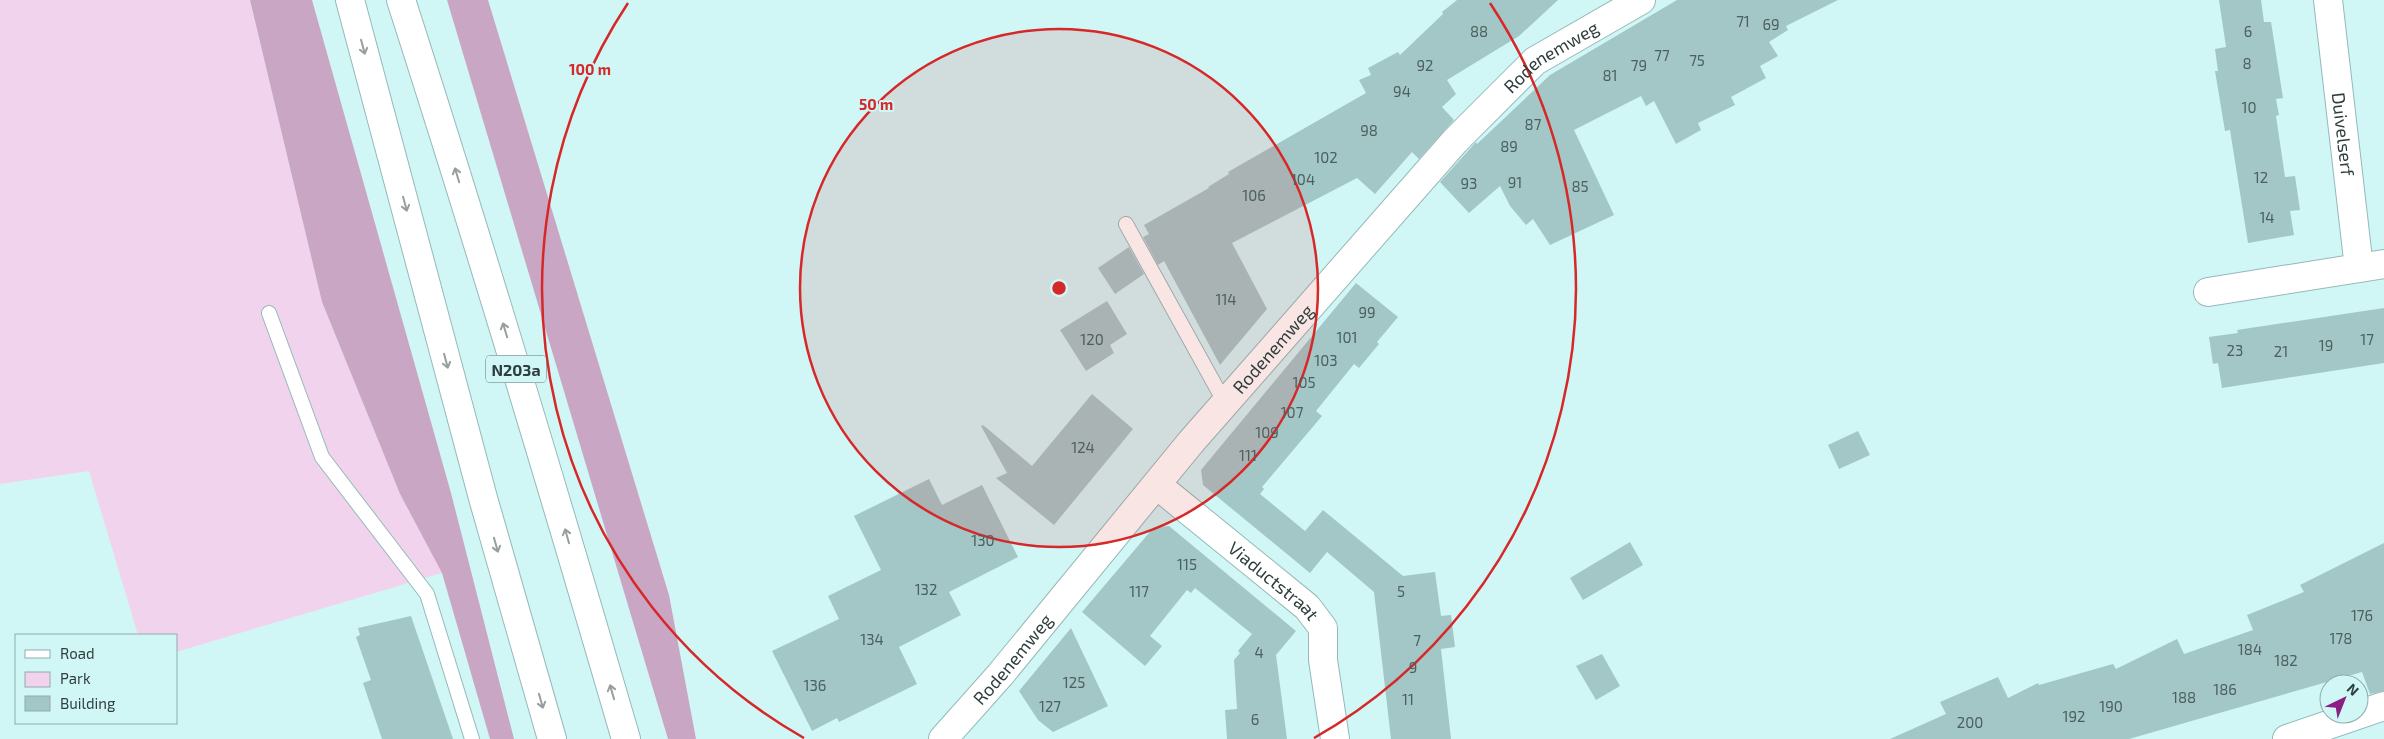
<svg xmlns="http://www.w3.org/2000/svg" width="2384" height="739" font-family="'Exo 2',sans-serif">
	<rect width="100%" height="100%" fill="#d0f6f5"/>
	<path fill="#f2d3ed" d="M 0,0 L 250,0 L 322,302 L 400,494 L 442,573 L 176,652 L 176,635 L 138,635 L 89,471 L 0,484 Z"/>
	<path fill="#caa6c5" d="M 250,0 L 312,0 L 451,493 L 514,739 L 490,739 L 442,573 L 400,494 L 322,302 Z
		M 447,0 L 488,0 L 669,595 L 696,739 L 668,739 Z"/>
	<path fill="#a3c7c6" d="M 1457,0 L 1558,0 L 1519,36 L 1447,80 L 1456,94 L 1442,107 L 1454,120 L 1419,159 L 1412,152 L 1375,194 L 1357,178 L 1232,243 L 1267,309 L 1220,365 L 1164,261 L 1158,265 L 1143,237 L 1149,234 L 1144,225 L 1209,188 L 1208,187 L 1229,174 L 1228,172 L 1366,93 L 1359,80 L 1371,75 L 1368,68 L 1398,52 L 1400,55 L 1443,14 L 1442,12 Z
		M 1677,0 L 1838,0 L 1786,26 L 1788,30 L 1769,42 L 1778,56 L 1760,66 L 1766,78 L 1731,97 L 1735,105 L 1698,123 L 1701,130 L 1676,144 L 1654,101 L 1646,106 L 1641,96 L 1574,130 L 1614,215 L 1550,245 L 1533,219 L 1526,225 L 1510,206 L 1500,186 L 1469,213 L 1440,182 L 1476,142 L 1477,144 L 1550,75 Z
		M 2219,0 L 2261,0 L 2264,22 L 2271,22 L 2283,98 L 2276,99 L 2279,115 L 2276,116 L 2285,177 L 2295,176 L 2300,210 L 2290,211 L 2294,235 L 2248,243 L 2230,130 L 2225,131 L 2215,71 L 2218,71 L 2215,49 L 2226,47 Z
		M 1129,247 L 1144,274 L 1115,294 L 1098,268 Z
		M 1356,283 L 1398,317 L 1377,342 L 1379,344 L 1359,368 L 1354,364 L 1316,411 L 1322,416 L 1262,487 L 1264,489 L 1260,494 L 1305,531 L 1323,510 L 1403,576 L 1435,572 L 1441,616 L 1451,615 L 1455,647 L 1441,649 L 1451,739 L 1391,739 L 1374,592 L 1327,552 L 1310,573 L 1203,485 L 1201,470 Z
		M 1107,301 L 1127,334 L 1110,345 L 1114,353 L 1086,371 L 1060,330 Z
		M 2384,308 L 2384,363 L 2222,388 L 2218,363 L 2213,364 L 2209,337 L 2238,333 L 2237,330 Z
		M 1092,394 L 1133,429 L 1054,525 L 996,478 L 1007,473 L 981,426 L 983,425 L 1032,466 Z
		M 1858,431 L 1870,455 L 1839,469 L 1828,445 Z
		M 929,479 L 942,505 L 982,485 L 1018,557 L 949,592 L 961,615 L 899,647 L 917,684 L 839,722 L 837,718 L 812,731 L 772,651 L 839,619 L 828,596 L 881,570 L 854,516 Z
		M 1169,526 L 1296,631 L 1276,655 L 1287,739 L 1227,739 L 1225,710 L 1237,709 L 1234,660 L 1240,653 L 1238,651 L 1252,634 L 1195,588 L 1191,593 L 1187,590 L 1150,636 L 1162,646 L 1145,666 L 1082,612 L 1154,527 Z
		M 1630,542 L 1643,565 L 1583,600 L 1570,578 Z
		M 2384,543 L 2384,691 L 2370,694 L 2362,672 L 2129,739 L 1890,739 L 1946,714 L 1940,702 L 1998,677 L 2008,698 L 2038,683 L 2039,685 L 2113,664 L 2116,669 L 2177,639 L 2184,654 L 2253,630 L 2247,615 L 2304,592 L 2300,585 Z
		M 411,616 L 453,739 L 382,739 L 363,683 L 371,680 L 356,637 L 360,635 L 358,628 Z
		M 1071,628 L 1108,706 L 1053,732 L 1038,720 L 1019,691 Z
		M 1602,654 L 1620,686 L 1596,700 L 1576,666 Z"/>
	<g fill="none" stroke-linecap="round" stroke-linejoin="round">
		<defs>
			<path id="lane" d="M 1126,224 L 1225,403
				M 269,313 L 322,457 L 427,594 L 472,739"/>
			<g id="street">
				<path id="s1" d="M 2328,0 L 2359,268"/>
				<path d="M 2208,292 L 2384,264"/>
				<path id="s2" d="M 1157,485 L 1307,607 L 1323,628 L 1323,660 L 1335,739"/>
				<path id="s3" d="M 943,739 L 1000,675 L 1191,442 L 1455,141 L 1535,61 L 1641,0"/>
				<path d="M 2287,739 L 2384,706"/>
			</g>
			<path id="highway" d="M 350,0 L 483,498 L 552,739
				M 401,0 C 480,245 554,492 626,739"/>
		</defs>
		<use href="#lane" stroke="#95b9b8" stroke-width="16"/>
		<use href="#street" stroke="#95b9b8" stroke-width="30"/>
		<use href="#highway" stroke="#95b9b8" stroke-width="30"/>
		<use href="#lane" stroke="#fff" stroke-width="14"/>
		<use href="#street" stroke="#fff" stroke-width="28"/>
		<use href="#highway" stroke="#fff" stroke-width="28"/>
	</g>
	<defs><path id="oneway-shaft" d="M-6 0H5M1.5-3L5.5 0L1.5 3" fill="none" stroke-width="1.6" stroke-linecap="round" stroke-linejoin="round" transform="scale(1.25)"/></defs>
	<g stroke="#979e9e">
		<use href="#oneway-shaft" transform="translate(363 47) rotate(75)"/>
		<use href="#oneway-shaft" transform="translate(457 175) rotate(-107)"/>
		<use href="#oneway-shaft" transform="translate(405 204) rotate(75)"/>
		<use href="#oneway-shaft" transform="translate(505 330) rotate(-107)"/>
		<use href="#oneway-shaft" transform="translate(446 361) rotate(75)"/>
		<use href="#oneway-shaft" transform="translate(567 536) rotate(-106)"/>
		<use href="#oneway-shaft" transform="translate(496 545) rotate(74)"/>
		<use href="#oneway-shaft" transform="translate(612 692) rotate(-106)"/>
		<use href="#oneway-shaft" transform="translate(541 701) rotate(74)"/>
	</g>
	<circle cx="1059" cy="288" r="259" fill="#d62828" fill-opacity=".12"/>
	<g fill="none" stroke="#d62828" stroke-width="2.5">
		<circle cx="1059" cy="288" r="259"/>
		<path d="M804 738A517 517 0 0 1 628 3M1490 3A517 517 0 0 1 1314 738"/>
	</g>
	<g text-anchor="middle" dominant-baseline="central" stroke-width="4" stroke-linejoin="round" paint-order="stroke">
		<g font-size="15" fill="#4c605f">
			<text x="1743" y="21">71</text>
			<text x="1771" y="24">69</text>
			<text x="1479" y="31">88</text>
			<text x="2248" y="31">6</text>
			<text x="1662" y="55">77</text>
			<text x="1697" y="60">75</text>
			<text x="2247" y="63">8</text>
			<text x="1425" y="65">92</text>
			<text x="1639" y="65">79</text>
			<text x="1610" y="75">81</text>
			<text x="1402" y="91">94</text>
			<text x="2249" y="107">10</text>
			<text x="1533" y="124">87</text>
			<text x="1369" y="130">98</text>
			<text x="1509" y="146">89</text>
			<text x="1326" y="157">102</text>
			<text x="2261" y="177">12</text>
			<text x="1303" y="179">104</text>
			<text x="1515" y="182">91</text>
			<text x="1469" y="183">93</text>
			<text x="1580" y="186">85</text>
			<text x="1254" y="195">106</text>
			<text x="2267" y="217">14</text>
			<text x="1226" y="299">114</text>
			<text x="1367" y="312">99</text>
			<text x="1347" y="337">101</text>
			<text x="1092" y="339">120</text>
			<text x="2367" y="339">17</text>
			<text x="2326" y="345">19</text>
			<text x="2235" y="350">23</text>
			<text x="2281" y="351">21</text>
			<text x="1326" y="360">103</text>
			<text x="1304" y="382">105</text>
			<text x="1292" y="412">107</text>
			<text x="1267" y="432">109</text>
			<text x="1083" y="447">124</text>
			<text x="1248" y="455">111</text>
			<text x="983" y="540">130</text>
			<text x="1187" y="564">115</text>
			<text x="926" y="589">132</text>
			<text x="1139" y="591">117</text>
			<text x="1401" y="591">5</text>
			<text x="2362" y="615">176</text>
			<text x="2341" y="638">178</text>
			<text x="872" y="639">134</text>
			<text x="1417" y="640">7</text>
			<text x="2250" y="649">184</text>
			<text x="1259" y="652">4</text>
			<text x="2286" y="660">182</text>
			<text x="1413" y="667">9</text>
			<text x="1074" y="682">125</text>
			<text x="815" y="685">136</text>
			<text x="2225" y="689">186</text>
			<text x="2184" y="697">188</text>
			<text x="1408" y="699">11</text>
			<text x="1050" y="706">127</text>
			<text x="2111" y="706">190</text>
			<text x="2074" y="716">192</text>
			<text x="1255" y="719">6</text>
			<text x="1970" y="722">200</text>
		</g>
		<rect fill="#d0f6f5" stroke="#5f7574" stroke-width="1" x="486" y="355.5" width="60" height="27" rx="4"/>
		<g font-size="16" font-weight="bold" fill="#2f3e3d">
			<text x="516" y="369">N203a</text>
		</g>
		<g font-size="18" fill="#2f3e3d" stroke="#d0f6f5">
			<text stroke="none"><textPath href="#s3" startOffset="916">Rodenemweg</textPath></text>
			<text stroke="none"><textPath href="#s1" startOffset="135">Duivelserf</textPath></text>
			<text stroke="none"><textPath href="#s3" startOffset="511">Rodenemweg</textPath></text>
			<text stroke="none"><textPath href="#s2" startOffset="151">Viaductstraat</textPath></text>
			<text stroke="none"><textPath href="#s3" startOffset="106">Rodenemweg</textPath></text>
		</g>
	</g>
	<circle cx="1059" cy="288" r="8" fill="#d62828" stroke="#d0f6f5" stroke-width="2.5"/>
	<g font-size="15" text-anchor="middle" font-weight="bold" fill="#d62828" stroke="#d0f6f5" stroke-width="4" stroke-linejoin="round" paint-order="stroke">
		<text x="590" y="75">100 m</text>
		<text x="876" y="110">50 m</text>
	</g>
	<rect x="15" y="634" width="162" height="90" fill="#d0f6f5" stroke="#90acab"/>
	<rect x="25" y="650" width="25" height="8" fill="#ffffff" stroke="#90acab"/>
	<text x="60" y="659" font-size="15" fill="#2f3e3d">Road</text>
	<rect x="25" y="672" width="25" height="15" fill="#f2d3ed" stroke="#90acab"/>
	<text x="60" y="684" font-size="15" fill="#2f3e3d">Park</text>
	<rect x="25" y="696" width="25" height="15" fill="#a3c7c6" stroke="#90acab"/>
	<text x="60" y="709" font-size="15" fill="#2f3e3d">Building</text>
	<g transform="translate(2344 699) rotate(43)"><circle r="24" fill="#d0f6f5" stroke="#90acab"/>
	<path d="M0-4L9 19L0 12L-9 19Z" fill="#8b1f84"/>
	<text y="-8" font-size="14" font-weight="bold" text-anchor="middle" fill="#2f3e3d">N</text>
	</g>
</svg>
